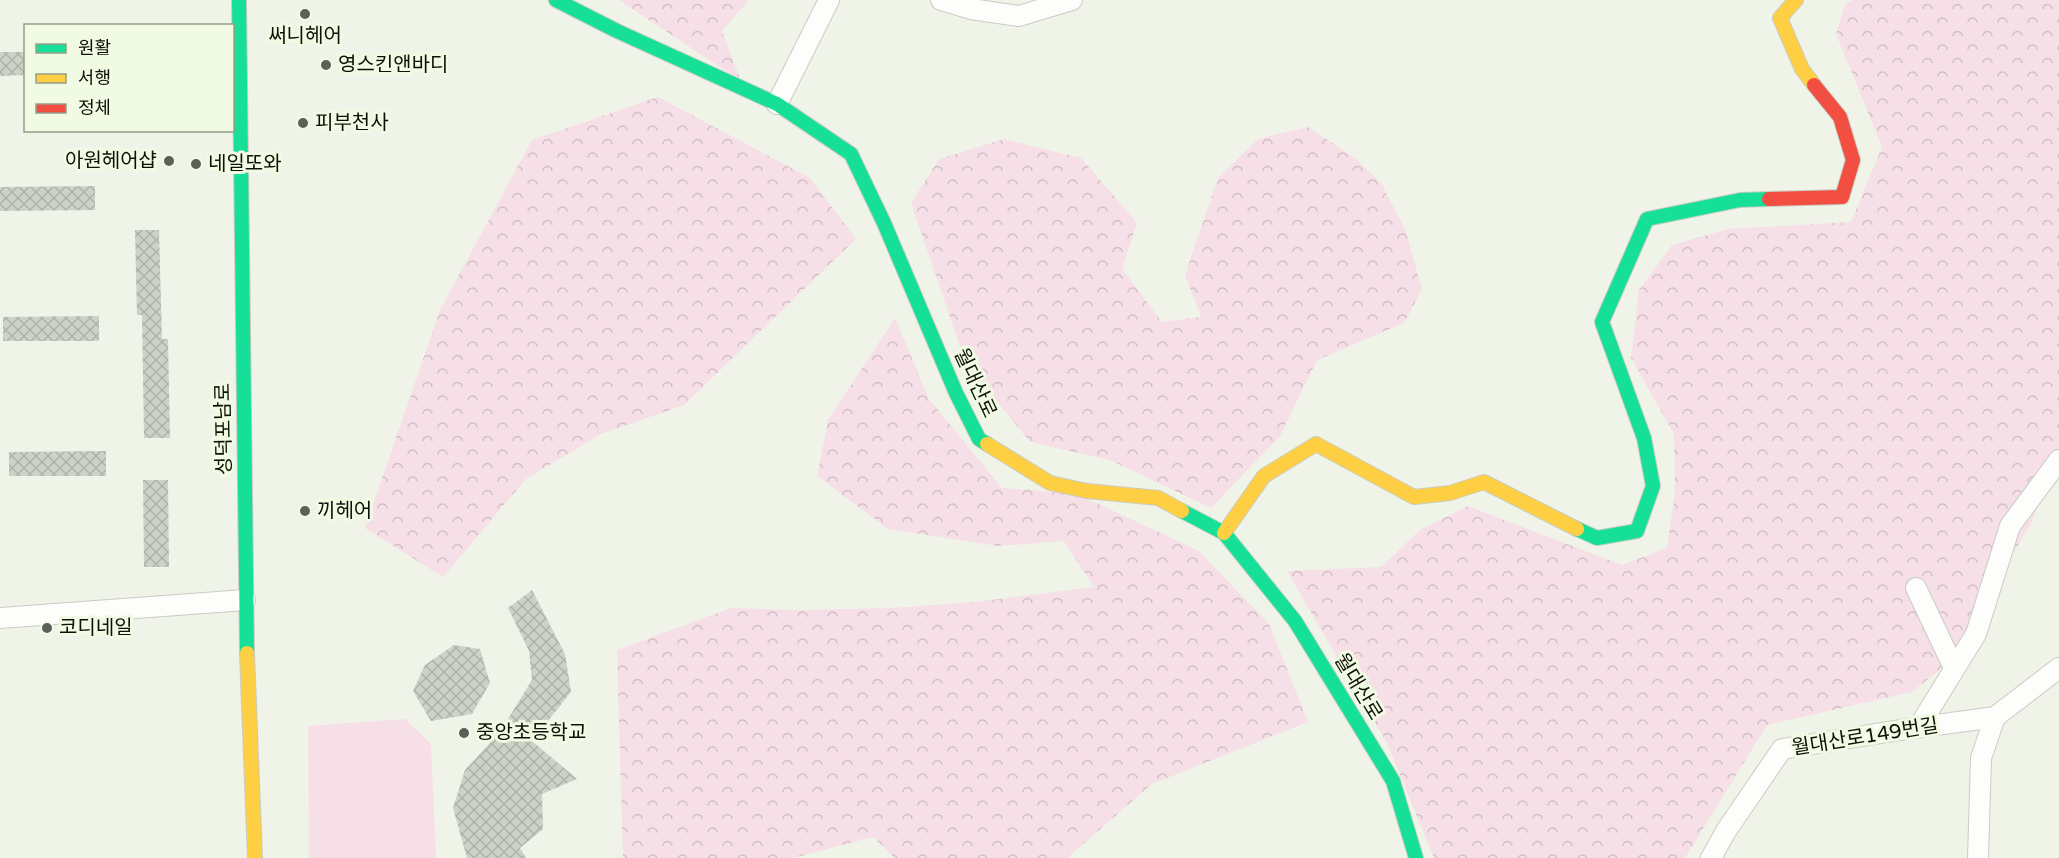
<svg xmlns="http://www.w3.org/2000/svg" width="2059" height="858" font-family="'Varela Round','Noto Sans KR',sans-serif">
	<defs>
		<pattern id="forest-crowns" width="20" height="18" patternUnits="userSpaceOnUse" patternTransform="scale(1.5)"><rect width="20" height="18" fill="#f6dfe7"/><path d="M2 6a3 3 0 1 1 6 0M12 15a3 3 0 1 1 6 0" fill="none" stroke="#d2bec5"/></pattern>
		<pattern id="building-cross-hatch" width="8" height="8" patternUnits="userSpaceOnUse" patternTransform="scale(1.5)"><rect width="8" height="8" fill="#cdd1c6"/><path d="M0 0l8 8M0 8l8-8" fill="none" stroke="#afb2a9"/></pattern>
	</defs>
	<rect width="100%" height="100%" fill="#f0f4e8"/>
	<path fill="url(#forest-crowns)" d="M 619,0 L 749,0 L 722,31 L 741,81 Z
		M 1853,0 L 2059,0 L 2059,465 L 2052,472 L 2030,526 L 2002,571 L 1986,633 L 1912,692 L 1767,725 L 1685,858 L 1434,858 L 1387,743 L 1287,571 L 1381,567 L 1420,530 L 1468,506 L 1622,565 L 1667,548 L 1675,493 L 1674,434 L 1631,358 L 1639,290 L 1672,245 L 1728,229 L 1851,222 L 1882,147 L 1836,34 L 1845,4 Z
		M 658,97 L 810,178 L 856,239 L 684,405 L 601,434 L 526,479 L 443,577 L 365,528 L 440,310 L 532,140 Z
		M 1308,127 L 1355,158 L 1381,183 L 1405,229 L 1422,289 L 1404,323 L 1317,360 L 1280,436 L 1211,508 L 1110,460 L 1030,442 L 966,364 L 911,203 L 939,159 L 1004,139 L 1081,158 L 1137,223 L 1122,269 L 1162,322 L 1201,317 L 1185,275 L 1218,178 L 1258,139 Z
		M 895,318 L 929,399 L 1002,488 L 1077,494 L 1199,551 L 1269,624 L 1308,722 L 1152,784 L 1067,858 L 895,858 L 873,837 L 793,858 L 623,858 L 617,650 L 731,608 L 801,610 L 892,608 L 975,602 L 1094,587 L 1064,541 L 998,546 L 888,529 L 817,476 L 828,420 Z"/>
	<path fill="#f6dfe7" d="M 405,719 L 431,744 L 436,858 L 309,858 L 308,726 Z"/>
	<path fill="url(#building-cross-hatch)" d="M 0,52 L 26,52 L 26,75 L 0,76 Z
		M 95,186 L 95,210 L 0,211 L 0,187 Z
		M 135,230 L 159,230 L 162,339 L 168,339 L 170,438 L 144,438 L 142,315 L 137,315 Z
		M 99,316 L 99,341 L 3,341 L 3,317 Z
		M 106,451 L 106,476 L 9,476 L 9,452 Z
		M 143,480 L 168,480 L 169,567 L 144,567 Z
		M 532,590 L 565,654 L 571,692 L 532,741 L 577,779 L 542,794 L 543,829 L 520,848 L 526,858 L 467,858 L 453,808 L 465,770 L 500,732 L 532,680 L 529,651 L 508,608 Z
		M 454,645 L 480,649 L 490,683 L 472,714 L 431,721 L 413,691 L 425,665 Z"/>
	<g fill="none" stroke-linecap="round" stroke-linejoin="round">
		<defs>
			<path id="street" d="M 941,0 L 971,9 L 1019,16 L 1072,0
				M 777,104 L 829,0
				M 1916,588 L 1954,668
				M 0,618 L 245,600
				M 1918,728 L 1976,634 L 2010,526 L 2059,460
				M 1711,858 L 1726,831 L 1782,749 L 1900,730 L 1995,717 L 2059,668
				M 1978,858 L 1981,758 L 1995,717"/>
			<path id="fast" d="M 239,0 L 247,653
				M 556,0 L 617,31 L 777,104 L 851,154 L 884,223 L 956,393 L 979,439 L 987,444
				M 1182,511 L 1224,533 L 1295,621 L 1393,781 L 1416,858
				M 1577,529 L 1597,538 L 1637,531 L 1653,486 L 1644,438 L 1602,322 L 1647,219 L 1740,200 L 1769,199"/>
			<path id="slow" d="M 1796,0 L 1780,18 L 1802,69 L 1814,85
				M 987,444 L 1050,483 L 1087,491 L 1158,498 L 1182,511
				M 1224,533 L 1264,476 L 1316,444 L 1414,497 L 1450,493 L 1484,482 L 1577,529
				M 247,653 L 255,858"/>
			<path id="jam" d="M 1769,199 L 1842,197 L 1853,160 L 1840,117 L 1814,85"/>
		</defs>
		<use href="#street" stroke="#c8ccc2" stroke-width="22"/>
		<use href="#fast" stroke="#c8ccc2" stroke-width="16"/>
		<use href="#slow" stroke="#c8ccc2" stroke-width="16"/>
		<use href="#jam" stroke="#c8ccc2" stroke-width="16"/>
		<use href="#street" stroke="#fdfdfc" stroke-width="20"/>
		<use href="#fast" stroke="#16e098" stroke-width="14"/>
		<use href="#slow" stroke="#ffcf43" stroke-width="14"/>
		<use href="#jam" stroke="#f24e42" stroke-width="14"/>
	</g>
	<g fill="#5d6057" stroke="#f1fae2" stroke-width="2">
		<circle cx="305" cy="14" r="6"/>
		<circle cx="326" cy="65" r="6"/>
		<circle cx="303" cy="123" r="6"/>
		<circle cx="169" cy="161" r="6"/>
		<circle cx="196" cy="164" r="6"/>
		<circle cx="305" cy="511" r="6"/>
		<circle cx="47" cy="628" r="6"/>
		<circle cx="464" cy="733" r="6"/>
	</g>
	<g text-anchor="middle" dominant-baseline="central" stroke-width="6" stroke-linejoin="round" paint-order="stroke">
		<g font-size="20" fill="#0e1109" stroke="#f1fae2" text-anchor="start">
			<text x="305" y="36" text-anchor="middle">써니헤어</text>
			<text x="338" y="65">영스킨앤바디</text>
			<text x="315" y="123">피부천사</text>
			<text x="157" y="161" text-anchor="end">아원헤어샵</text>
			<text x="208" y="164">네일또와</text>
			<text x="317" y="511">끼헤어</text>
			<text x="59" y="628">코디네일</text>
			<text x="476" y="733">중앙초등학교</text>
		</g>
		<g font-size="20" fill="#0e1109" stroke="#f1fae2">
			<text transform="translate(975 383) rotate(65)">월대산로</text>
			<text transform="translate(224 429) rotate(-91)">성덕포남로</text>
			<text transform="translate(1358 687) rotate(59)">월대산로</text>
			<text transform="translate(1865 737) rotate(-9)">월대산로149번길</text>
		</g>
	</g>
	<rect x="24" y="24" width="210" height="108" fill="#f1fae2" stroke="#969d8b" stroke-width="1.5"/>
	<rect x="36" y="44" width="30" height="9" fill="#16e098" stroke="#969d8b" stroke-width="1.5"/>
	<text x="78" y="54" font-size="18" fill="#0e1109">원활</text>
	<rect x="36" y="74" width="30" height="9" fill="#ffcf43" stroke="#969d8b" stroke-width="1.5"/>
	<text x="78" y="84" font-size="18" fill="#0e1109">서행</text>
	<rect x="36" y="104" width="30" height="9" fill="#f24e42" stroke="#969d8b" stroke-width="1.5"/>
	<text x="78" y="114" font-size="18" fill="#0e1109">정체</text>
</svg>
